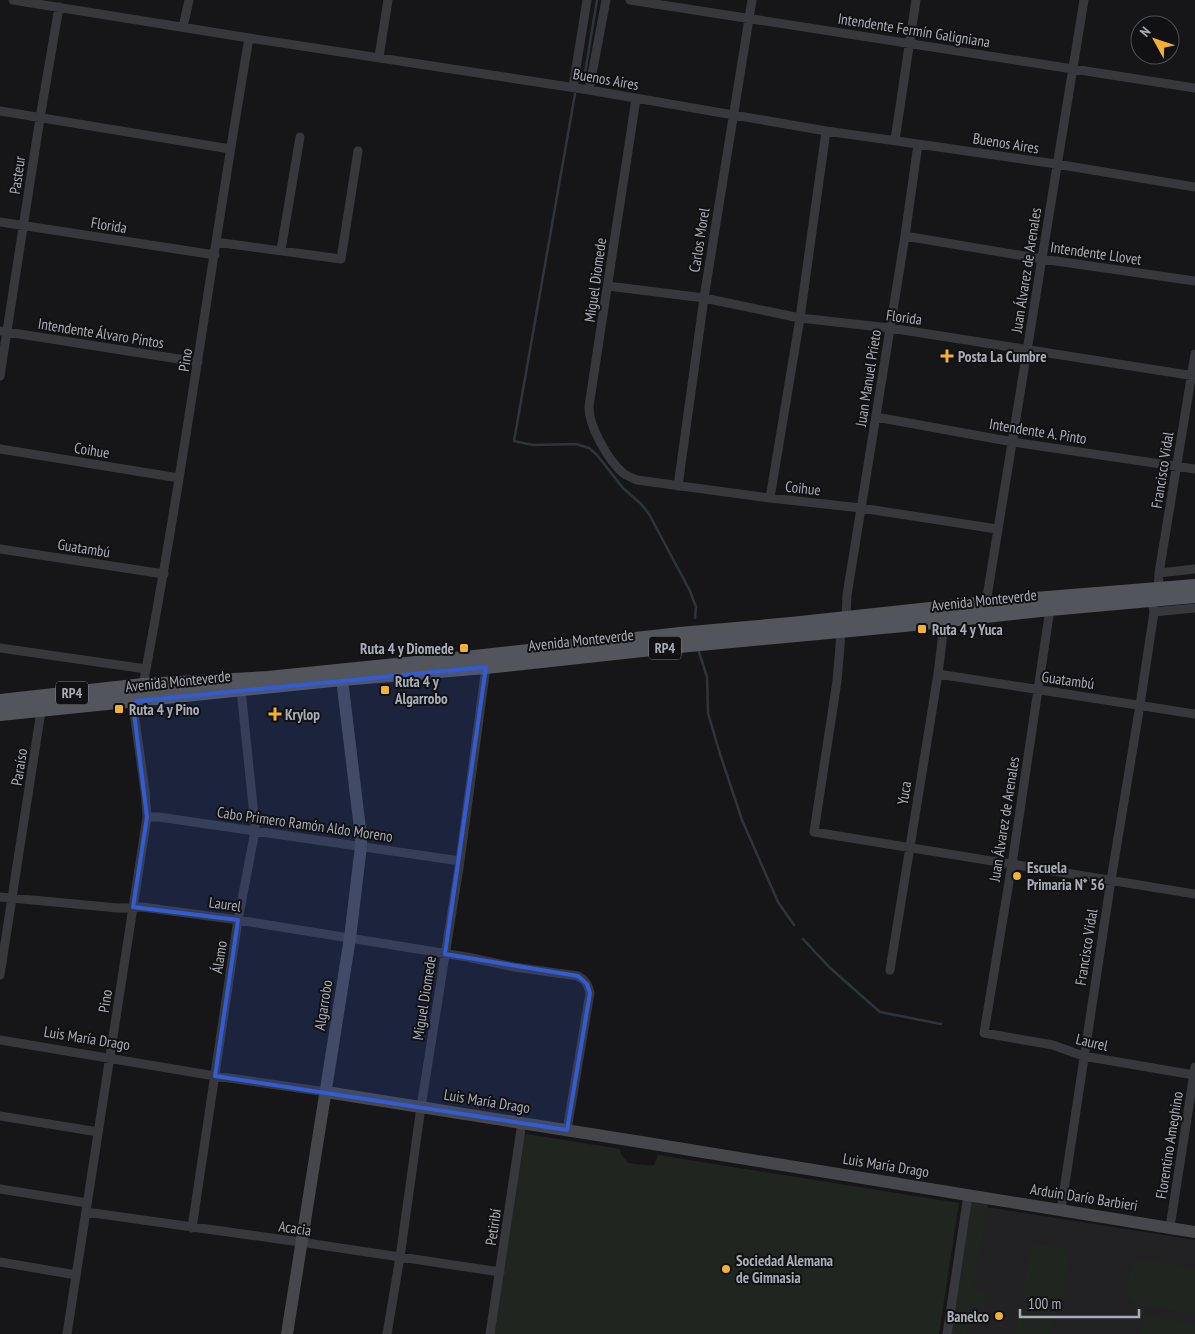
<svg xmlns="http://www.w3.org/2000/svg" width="1195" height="1334" font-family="'PT Sans Narrow',sans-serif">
	<rect width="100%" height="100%" fill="#161618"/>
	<path fill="#222225" d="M 974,1205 L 1195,1240 L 1195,1334 L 954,1334 Z"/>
	<path fill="#1e261f" d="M 527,1134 L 620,1149 L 621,1154 L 628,1163 C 637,1164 645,1166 654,1165 L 658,1155 L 959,1203 L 939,1334 L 494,1334 L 523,1137 Z
		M 970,1200 L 988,1204 L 973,1289 L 989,1292 L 989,1295 L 987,1295 L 986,1308 L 971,1306 L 967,1334 L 949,1334 Z
		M 1039,1244 L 1064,1248 L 1070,1257 L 1062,1299 L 1060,1299 L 1057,1314 L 1055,1314 L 1051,1334 L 1015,1334 L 1020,1310 L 1029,1304 L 1043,1306 L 1044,1302 C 1034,1304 1027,1298 1023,1289 L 1029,1252 L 1035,1245 Z
		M 1145,1259 L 1195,1269 L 1195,1314 L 1148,1307 L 1136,1304 L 1132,1301 L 1128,1295 C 1128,1281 1129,1263 1145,1259 Z
		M 1143,1315 L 1195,1323 L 1195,1334 L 1139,1334 Z"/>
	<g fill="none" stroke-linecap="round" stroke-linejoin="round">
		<path stroke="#2c353c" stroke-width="2.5" d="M 585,73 L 597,0
			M 575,94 L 514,441 L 533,445 L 576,444 L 589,448 L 597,455 L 623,488 L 641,504 L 649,514 L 690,591 L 696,607 L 695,618
			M 699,652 L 707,677 L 708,713 L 720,754 L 742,820 L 778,902 L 794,925
			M 803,939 L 829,967 L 880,1012 L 941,1024"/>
		<path stroke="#37383d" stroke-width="9" d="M 13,0 L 249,38 L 589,90 L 826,131 L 918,144 L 1056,164 L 1195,187
			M 630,0 L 1195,88
			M 183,27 L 189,0
			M 379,57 L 388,0
			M 573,87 L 587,0
			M 589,90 L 606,0
			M 636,99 L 589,406 C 588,425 608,460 623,473 C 627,476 632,478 637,480 L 770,498 L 861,508 L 997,529
			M 0,111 L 230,149
			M 895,140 L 916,0
			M 0,222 L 215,255
			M 905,236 L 1042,259 L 1195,281
			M 216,242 L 341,259 L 358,151
			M 281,250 L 300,137
			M 608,286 L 704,298 L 800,318 L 890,328 L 1195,376
			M 0,331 L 198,362
			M 0,376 L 40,118 L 59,7
			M 876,417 L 1013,442 L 1195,469
			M 0,449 L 179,478
			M 678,486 L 704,298 L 752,0
			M 770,498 L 800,318 L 826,131
			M 0,549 L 164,574
			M 1159,573 L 1195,569
			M 1158,590 L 1159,573 L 1195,354
			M 986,603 L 1084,0
			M 1050,609 L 1012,864 L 984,1033 L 1053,1045 L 1083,1056 L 1194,1075
			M 1154,612 L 1195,608
			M 846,618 L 847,595 L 905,236 L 918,144
			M 841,630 L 840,646 L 837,681 L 814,832 L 1195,894
			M 0,648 L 146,669
			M 938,674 L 1195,714
			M 147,817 L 159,817 L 460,861
			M 0,897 L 118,908 L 142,907 L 238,920 L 467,957 L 514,967 L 578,976 C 585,980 588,984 590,993 L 567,1130
			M 890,970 L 938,674 L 943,633 L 942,621
			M 0,975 L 41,711
			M 0,1040 L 215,1076 L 326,1092
			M 0,1116 L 98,1132
			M 0,1189 L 87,1203
			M 1061,1210 L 1111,880 L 1140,705 L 1154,612 L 1152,601
			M 86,1212 L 300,1242 L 500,1272
			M 1170,1227 L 1195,1067
			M 192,1228 L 238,920 L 255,831 L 255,825 L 241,690
			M 0,1262 L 76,1275
			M 67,1334 L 147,817 L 145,791 L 134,713 L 136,701 L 143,685 C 184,470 212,253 249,38
			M 387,1334 L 400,1257 L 421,1107 L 460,861 L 486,667
			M 490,1334 L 522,1123
			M 947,1334 L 968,1195"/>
		<path stroke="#45474d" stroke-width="12" d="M 326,1092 L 641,1142 L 1195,1232
			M 287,1334 L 350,938 L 361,846 L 361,837 L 342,679"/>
		<path stroke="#53555c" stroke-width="14" d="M 0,701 L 143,685 L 268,678 L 465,658 L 680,634 L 791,624 L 986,603 L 1195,586
			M 0,714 L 342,679 L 486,667 L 679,646 L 904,625 L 1050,609 L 1195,596"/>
	</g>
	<path fill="#325cd3" fill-opacity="0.2" stroke="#325cd3" stroke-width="4" stroke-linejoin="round" d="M 486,667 L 445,954 L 578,976 L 587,984 L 590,993 L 567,1130 L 215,1076 L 238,920 L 133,907 L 147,817 L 134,713 L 136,701 Z"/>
	<g fill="#f2b134" stroke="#111113" stroke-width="2">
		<path d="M944.5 348.5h5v5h5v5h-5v5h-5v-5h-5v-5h5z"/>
		<rect x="917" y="624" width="10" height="10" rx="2.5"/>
		<rect x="459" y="643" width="10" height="10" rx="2.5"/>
		<rect x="380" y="685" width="10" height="10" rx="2.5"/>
		<rect x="114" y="704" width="10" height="10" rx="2.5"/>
		<path d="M272.5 706.5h5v5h5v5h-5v5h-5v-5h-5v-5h5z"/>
		<circle cx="1017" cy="876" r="5"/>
		<circle cx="726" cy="1269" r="5"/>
		<circle cx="999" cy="1316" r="5"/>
	</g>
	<g text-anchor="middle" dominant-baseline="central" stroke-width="4" stroke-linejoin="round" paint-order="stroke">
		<g fill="#111113" stroke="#7b7e86" stroke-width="1">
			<rect x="649" y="636.5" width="32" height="23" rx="4"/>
			<rect x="56" y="681.5" width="32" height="23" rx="4"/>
		</g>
		<g font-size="14" font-weight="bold" fill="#a8adb8">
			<text x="665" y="648">RP4</text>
			<text x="72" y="693">RP4</text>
		</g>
		<g font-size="15" fill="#a8adb8" stroke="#111113">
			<text transform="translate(914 30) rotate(9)">Intendente Fermín Galigniana</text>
			<text transform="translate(606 79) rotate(10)">Buenos Aires</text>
			<text transform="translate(1006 143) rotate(9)">Buenos Aires</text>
			<text transform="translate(17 175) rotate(-82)">Pasteur</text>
			<text transform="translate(109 225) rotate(9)">Florida</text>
			<text transform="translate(699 240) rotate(-81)">Carlos Morel</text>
			<text transform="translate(1096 253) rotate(8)">Intendente Llovet</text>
			<text transform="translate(1026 270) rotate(-81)">Juan Álvarez de Arenales</text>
			<text transform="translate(595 280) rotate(-82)">Miguel Diomede</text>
			<text transform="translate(904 317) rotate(8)">Florida</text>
			<text transform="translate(101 333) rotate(9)">Intendente Álvaro Pintos</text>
			<text transform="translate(185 360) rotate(-81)">Pino</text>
			<text transform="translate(868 378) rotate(-81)">Juan Manuel Prieto</text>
			<text transform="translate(1038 431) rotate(9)">Intendente A. Pinto</text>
			<text transform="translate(92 450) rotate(9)">Coihue</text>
			<text transform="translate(1162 470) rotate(-81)">Francisco Vidal</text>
			<text transform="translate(803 488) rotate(6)">Coihue</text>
			<text transform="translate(84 548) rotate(9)">Guatambú</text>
			<text transform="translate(984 600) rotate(-6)">Avenida Monteverde</text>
			<text transform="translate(581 640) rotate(-6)">Avenida Monteverde</text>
			<text transform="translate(1068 680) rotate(8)">Guatambú</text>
			<text transform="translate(178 681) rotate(-6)">Avenida Monteverde</text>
			<text transform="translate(19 767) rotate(-81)">Paraíso</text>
			<text transform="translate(904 793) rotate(-81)">Yuca</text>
			<text transform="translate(1004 819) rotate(-81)">Juan Álvarez de Arenales</text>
			<text transform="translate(305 824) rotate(8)">Cabo Primero Ramón Aldo Moreno</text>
			<text transform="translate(225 904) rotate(8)">Laurel</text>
			<text transform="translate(1086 947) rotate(-81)">Francisco Vidal</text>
			<text transform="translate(219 957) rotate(-81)">Álamo</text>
			<text transform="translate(424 998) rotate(-81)">Miguel Diomede</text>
			<text transform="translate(105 1001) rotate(-82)">Pino</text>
			<text transform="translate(323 1005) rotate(-81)">Algarrobo</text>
			<text transform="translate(87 1038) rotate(9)">Luis María Drago</text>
			<text transform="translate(1092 1042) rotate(13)">Laurel</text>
			<text transform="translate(487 1101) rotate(9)">Luis María Drago</text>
			<text transform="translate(1169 1145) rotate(-81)">Florentino Ameghino</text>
			<text transform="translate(886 1165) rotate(9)">Luis María Drago</text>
			<text transform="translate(1084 1197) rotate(9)">Arduin Darío Barbieri</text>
			<text transform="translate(493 1227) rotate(-82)">Petiribí</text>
			<text transform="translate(295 1228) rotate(8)">Acacia</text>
		</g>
		<g font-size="15" font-weight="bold" fill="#a8adb8" stroke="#111113" text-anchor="start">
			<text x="958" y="356">Posta La Cumbre</text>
			<text x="932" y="629">Ruta 4 y Yuca</text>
			<text x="454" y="648" text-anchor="end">Ruta 4 y Diomede</text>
			<text x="395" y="681">Ruta 4 y<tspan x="395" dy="17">Algarrobo</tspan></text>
			<text x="129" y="709">Ruta 4 y Pino</text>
			<text x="285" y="714">Krylop</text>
			<text x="1027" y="867">Escuela<tspan x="1027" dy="17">Primaria N* 56</tspan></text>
			<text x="736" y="1260">Sociedad Alemana<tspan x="736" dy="17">de Gimnasia</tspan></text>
			<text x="989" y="1316" text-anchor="end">Banelco</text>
		</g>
	</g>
	<g transform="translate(1155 40) rotate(310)"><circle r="24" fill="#111113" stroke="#4d4f55"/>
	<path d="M0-4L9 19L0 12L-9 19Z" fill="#f2b134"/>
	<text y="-8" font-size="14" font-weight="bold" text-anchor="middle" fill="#a8adb8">N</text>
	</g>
	<path d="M1020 1309v8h119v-8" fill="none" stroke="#a8adb8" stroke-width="2.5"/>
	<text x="1028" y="1309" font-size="15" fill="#a8adb8" stroke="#111113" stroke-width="4" paint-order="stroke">100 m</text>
</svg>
